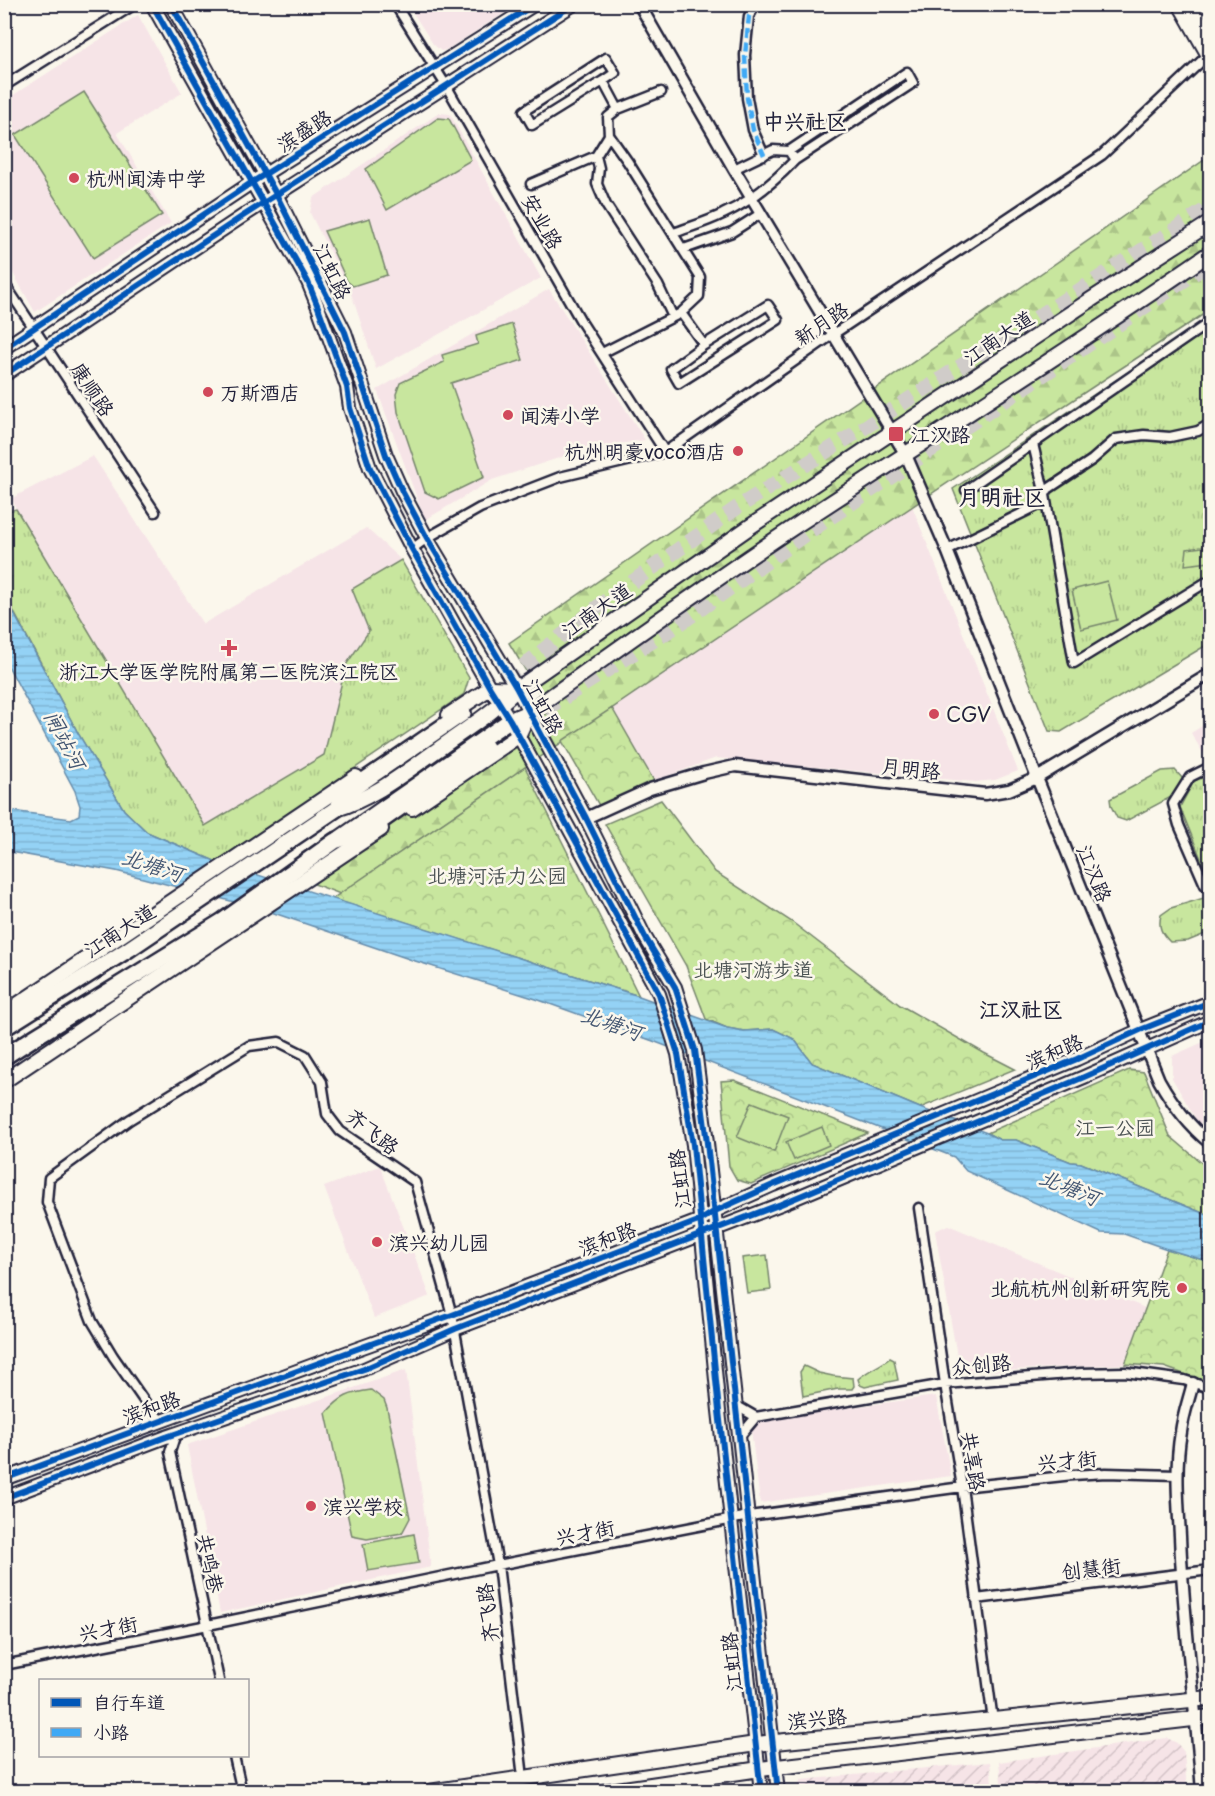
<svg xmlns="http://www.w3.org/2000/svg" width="1215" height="1796" font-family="'Playpen Sans','LXGW WenKai TC',sans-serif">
	<defs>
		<pattern id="industrial-furrows" width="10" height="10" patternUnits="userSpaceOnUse" patternTransform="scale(1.5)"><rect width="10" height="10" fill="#f6e4e7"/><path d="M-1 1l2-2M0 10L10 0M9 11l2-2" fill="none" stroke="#d3c3c7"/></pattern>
		<pattern id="grass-tufts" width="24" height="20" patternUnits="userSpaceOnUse" patternTransform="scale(1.5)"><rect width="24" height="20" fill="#c8e69e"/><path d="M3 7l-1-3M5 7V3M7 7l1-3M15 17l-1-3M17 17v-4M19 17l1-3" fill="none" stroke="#acc589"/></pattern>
		<pattern id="forest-firs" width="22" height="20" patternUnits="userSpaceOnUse" patternTransform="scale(1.5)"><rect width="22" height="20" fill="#c8e69e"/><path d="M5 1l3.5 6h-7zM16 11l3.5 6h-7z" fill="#acc589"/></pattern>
		<pattern id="park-crowns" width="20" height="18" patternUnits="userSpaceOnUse" patternTransform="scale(1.5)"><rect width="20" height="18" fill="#c8e69e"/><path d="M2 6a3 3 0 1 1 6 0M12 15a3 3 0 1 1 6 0" fill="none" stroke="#acc589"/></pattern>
		<pattern id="water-rules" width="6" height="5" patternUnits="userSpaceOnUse" patternTransform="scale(1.5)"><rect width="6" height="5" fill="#94d2f5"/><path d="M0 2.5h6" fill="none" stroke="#7fb4d3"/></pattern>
	</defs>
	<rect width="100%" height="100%" fill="#fbf7ec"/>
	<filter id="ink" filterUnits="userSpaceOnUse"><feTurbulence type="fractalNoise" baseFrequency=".0167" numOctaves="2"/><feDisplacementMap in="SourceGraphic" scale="12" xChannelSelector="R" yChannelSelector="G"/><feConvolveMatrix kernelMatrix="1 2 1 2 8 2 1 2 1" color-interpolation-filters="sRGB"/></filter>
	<g filter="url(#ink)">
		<path fill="#f6e4e7" d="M 408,5 L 517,5 L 448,49 L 441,51 L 433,44 Z
			M 138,15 L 182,93 L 117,133 L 171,223 L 35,312 L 5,259 L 4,101 Z
			M 439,113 L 450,114 L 541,278 L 376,369 L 352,296 L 310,213 L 313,198 Z
			M 549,289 L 645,440 L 586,449 L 492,480 L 425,520 L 377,390 Z
			M 93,456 L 203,624 L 366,528 L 401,560 L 352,589 L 369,631 L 346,665 L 324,755 L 205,826 L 16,509 L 12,498 Z
			M 912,506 L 1018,771 L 995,780 L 976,782 L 716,758 L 654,781 L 612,708 Z
			M 1210,721 L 1210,748 L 1203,753 L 1191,733 Z
			M 1210,1039 L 1210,1129 L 1197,1121 L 1172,1078 L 1172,1056 Z
			M 380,1166 L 430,1296 L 374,1318 L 324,1187 Z
			M 948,1225 L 1145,1308 L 1167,1249 L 1125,1364 L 960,1373 L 935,1231 Z
			M 406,1370 L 431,1567 L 220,1613 L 187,1445 Z
			M 936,1396 L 951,1476 L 760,1503 L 750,1421 Z"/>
		<path fill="url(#industrial-furrows)" d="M 1167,1738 L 1177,1743 L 1184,1752 L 1187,1791 L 1002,1791 L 999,1762 Z
			M 990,1762 L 993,1791 L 794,1791 L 801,1780 Z"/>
		<path fill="url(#grass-tufts)" stroke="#75846c" stroke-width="1.5" d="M 1210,317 L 1210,643 L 1061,732 L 1049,731 L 953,489 Z
			M 16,509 L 205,826 L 324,755 L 346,665 L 369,631 L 352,589 L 401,560 L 469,678 L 464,694 L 217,862 L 147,832 L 124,810 L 79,735 L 5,595 L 4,512 Z
			M 1175,770 L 1183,779 L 1173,796 L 1126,821 L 1117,818 L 1111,806 L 1110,799 L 1162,771 Z
			M 1204,777 L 1210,781 L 1210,881 L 1180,807 L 1194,781 Z
			M 1207,897 L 1210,898 L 1210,932 L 1188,941 L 1170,942 C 1161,933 1158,927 1161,915 L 1171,908 Z
			M 890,1358 L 894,1360 L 898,1380 L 865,1387 L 860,1385 L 858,1379 C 867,1371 880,1366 890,1358 Z
			M 804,1366 L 819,1373 L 833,1376 L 853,1378 L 854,1386 L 852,1389 L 838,1389 L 803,1396 L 800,1372 Z"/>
		<path fill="url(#forest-firs)" stroke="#75846c" stroke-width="1.5" d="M 1210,156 L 1210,310 C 918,501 628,696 340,894 L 304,880 L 550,711 L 509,643 Z"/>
		<path fill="url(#park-crowns)" stroke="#75846c" stroke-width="1.5" d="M 612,708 L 654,781 L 600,807 L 562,741 Z
			M 525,767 L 639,996 L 332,899 Z
			M 661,800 L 715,872 L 792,922 L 900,1005 L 984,1053 L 1015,1069 L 920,1108 L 812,1063 L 794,1039 L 773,1029 L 744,1031 L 727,1028 L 706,1019 L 686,966 L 605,824 Z
			M 1129,1070 L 1144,1072 L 1170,1136 L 1210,1170 L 1210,1216 L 1081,1163 L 1071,1162 L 1016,1140 L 1000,1140 L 987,1133 Z
			M 734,1080 L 868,1133 L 751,1184 L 737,1180 L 729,1166 L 721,1081 Z
			M 1167,1249 L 1210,1262 L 1210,1383 L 1164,1367 L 1125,1364 Z"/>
		<path fill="#c8e69e" stroke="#75846c" stroke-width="1.5" d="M 84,92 L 162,215 L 93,258 L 15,135 Z
			M 438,118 L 449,119 L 471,160 L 387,210 L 366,169 Z
			M 370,218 L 387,275 L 353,286 L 347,281 L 324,231 Z
			M 512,324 L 523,360 L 451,383 L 484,477 L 439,499 L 425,492 L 398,412 L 396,394 L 400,383 L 444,362 L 442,355 L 478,344 L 476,336 Z
			M 1210,546 L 1210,562 L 1185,565 L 1187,549 Z
			M 1107,581 L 1117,620 L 1081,629 L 1072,590 Z
			M 752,1102 L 788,1116 L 774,1152 L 737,1137 Z
			M 822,1127 L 829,1145 L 794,1160 L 786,1142 Z
			M 767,1255 L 771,1290 L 747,1293 L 742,1258 Z
			M 371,1390 L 384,1400 L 387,1408 L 410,1518 L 402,1533 L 367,1539 L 352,1536 L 326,1413 C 341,1396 349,1393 371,1390 Z
			M 414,1534 L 419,1563 L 368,1571 L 363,1544 Z"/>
		<path fill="url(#water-rules)" stroke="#668cab" stroke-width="1.5" d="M 4,595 L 79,735 L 124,810 L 147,832 L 217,862 L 639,996 L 727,1028 L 744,1031 L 773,1029 L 794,1039 L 812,1063 L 920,1108 L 987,1133 L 1000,1140 L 1016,1140 L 1071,1162 L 1081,1163 L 1210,1216 L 1210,1262 L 1167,1249 L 1124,1234 L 1101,1233 L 966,1171 L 954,1157 L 653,1041 L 536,999 L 412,960 L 265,910 L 116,871 L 5,851 L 5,810 L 71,819 L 79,815 L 80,806 L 75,791 L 5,660 Z"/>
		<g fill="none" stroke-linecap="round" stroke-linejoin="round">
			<path stroke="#d0ccc9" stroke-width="15" stroke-dasharray="15 8" stroke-linecap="butt" d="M 487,695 L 603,603 L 738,507 L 889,412 L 1210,207
				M 486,747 L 681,623 L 804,535 L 1210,263"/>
			<defs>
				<path id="minor" d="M 395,4 L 447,87 L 582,323 L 665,452
					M 756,4 L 749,16 L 745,55 L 747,98 L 753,130 L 764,155
					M 603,81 L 532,125 L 524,111 L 606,58 L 615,73 L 603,81 L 618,109
					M 4,86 L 135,4
					M 789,151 L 907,72 L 913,83 L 795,160
					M 596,156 L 599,168 L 597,184 L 606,205 L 658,285 L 673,317
					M 531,184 L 596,156 L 609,135
					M 674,233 C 690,227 707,222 723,214 C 750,202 775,181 795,160 L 789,151 L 773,150 L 734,169
					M 684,249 L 732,232 L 760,214
					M 4,283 L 155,512
					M 681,313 L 704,345 L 671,369 L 679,383 L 778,320 L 768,305 L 704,345
					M 602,353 L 681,313 L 699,296 L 700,277 L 628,162 L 609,135 L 608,117 L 618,109 L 661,92
					M 1033,444 L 1045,495 L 1074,663 L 1210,580
					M 966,490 L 1210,322
					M 412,549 L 427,538 L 480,508 L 560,477 L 665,452 L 832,335 L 1102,155 L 1209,54
					M 947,550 L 1039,505 L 1048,489 L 1092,460 L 1116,439 L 1144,435 L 1170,437 L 1198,431 L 1210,424
					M 1210,767 L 1190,777 L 1173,804 L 1179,825 L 1205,885 L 1210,889
					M 919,1208 L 945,1384 L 962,1487 L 993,1721
					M 737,1406 L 756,1417 L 945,1384 L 1081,1373 L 1125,1372 L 1184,1380 L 1210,1388
					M 161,1421 L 147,1405 L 113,1356 L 92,1321 L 47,1202 L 49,1178 L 129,1120 L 249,1046 L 279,1042 L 305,1055 L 322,1082 L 327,1114 L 340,1131 L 415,1182 L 452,1315 L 498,1565 L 522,1769
					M 146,1427 L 147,1405
					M 176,1433 L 170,1452 L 219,1680
					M 740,1436 L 756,1417
					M 976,1599 L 1210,1570
					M 4,1665 L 208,1625 L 498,1565 L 749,1516 L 962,1487 L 1073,1475 L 1106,1473 L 1177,1475
					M 234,1756 L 242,1792"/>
				<path id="tertiary" d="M 639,4 L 734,169 L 906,455 L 947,550 L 1037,778 L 1159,1080 C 1173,1105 1188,1125 1210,1143
					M 586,818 L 650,789 L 704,773 L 735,766 L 985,794 L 1009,790 L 1037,778 L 1210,674
					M 1193,1383 C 1189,1399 1183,1415 1181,1432 C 1175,1467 1178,1501 1180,1536 C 1183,1622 1196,1706 1202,1792"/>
				<path id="secondary" d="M 152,4 L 308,282 L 318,307 L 347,387 L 350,408 L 370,468 L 412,549 L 490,688 L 510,720 L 659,994 L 678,1054 L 693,1145 L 719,1411 L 761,1792
					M 171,4 L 276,194 L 345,332 L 386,455 L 402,491 L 427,538 L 517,689 L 586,818 L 645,937 L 675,987 L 695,1050 L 707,1143 L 778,1792
					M 4,348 L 251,183 L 535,4
					M 4,375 L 243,216 L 574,4
					M 4,1479 L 354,1350 L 452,1315 L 701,1220 L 715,1211 L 773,1185 L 1077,1059 L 1140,1030 L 1210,1002
					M 4,1498 L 166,1437 L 364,1369 L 455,1329 L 781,1204 L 1084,1077 L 1210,1021"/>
				<path id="primary" d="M 1180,4 L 1210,57
					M 1208,4 L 1210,9
					M 449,715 L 490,688 L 517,689
					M 412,808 L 518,736 L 529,712
					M 336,809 C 374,798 408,770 440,748 C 466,729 494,712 517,689 L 751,526 L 1092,299 L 1210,223
					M 340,838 L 510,720 L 529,712 C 618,649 706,585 797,525 C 935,434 1075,347 1210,253
					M 4,1014 L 356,777
					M 4,1081 L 381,829
					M 429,1792 L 756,1744 L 1210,1698
					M 603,1792 L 760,1769 L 1210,1717"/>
				<path id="trunk" d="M 1190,4 L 1198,18 L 1210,48
					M 4,1028 L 129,949 L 336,809 L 346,793 L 463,713
					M 4,1057 L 35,1037 L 223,921 L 335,841 L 368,830 L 486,747"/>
			</defs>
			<use href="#minor" stroke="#22223b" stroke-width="13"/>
			<use href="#tertiary" stroke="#22223b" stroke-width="15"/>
			<use href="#secondary" stroke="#22223b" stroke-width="16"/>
			<use href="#primary" stroke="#22223b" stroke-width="18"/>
			<use href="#trunk" stroke="#22223b" stroke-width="20"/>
			<use href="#minor" stroke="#fbf7ec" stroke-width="8"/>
			<use href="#tertiary" stroke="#fbf7ec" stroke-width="10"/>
			<use href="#secondary" stroke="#fbf7ec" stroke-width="12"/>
			<use href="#primary" stroke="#fbf7ec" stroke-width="14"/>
			<use href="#trunk" stroke="#fbf7ec" stroke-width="15"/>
			<path stroke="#3fa9f5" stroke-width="4.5" stroke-dasharray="9 4.5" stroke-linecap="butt" d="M 756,4 L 749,16 L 745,55 L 747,98 L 753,130 L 764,155"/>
			<defs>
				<path id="cycleway" d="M 152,4 L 308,282 L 318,307 L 347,387 L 350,408 L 370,468 L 412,549 L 490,688 L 510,720 L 659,994 L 678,1054 L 693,1145 L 719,1411 L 761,1792
					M 171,4 L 276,194 L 345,332 L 386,455 L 402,491 L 427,538 L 517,689 L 586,818 L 645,937 L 675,987 L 695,1050 L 707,1143 L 778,1792
					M 4,348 L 251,183 L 535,4
					M 4,375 L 243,216 L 574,4
					M 4,1479 L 354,1350 L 452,1315 L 701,1220 L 715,1211 L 773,1185 L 1077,1059 L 1140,1030 L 1210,1002
					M 4,1498 L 166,1437 L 364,1369 L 455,1329 L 781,1204 L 1084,1077 L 1210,1021"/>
			</defs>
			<use href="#cycleway" stroke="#fbf7ec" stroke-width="10"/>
			<use href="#cycleway" stroke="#0057b8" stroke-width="6"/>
		</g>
	</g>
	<g fill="#d1495b" stroke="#fbf7ec" stroke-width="2">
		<circle cx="74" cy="178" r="6"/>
		<circle cx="208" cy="392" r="6"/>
		<circle cx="508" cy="415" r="6"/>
		<rect x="888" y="426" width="16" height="16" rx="3"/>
		<circle cx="738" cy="451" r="6"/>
		<path d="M226 639h6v6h6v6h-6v6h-6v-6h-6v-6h6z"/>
		<circle cx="934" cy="714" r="6"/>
		<circle cx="377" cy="1242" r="6"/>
		<circle cx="1182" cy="1288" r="6"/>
		<circle cx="311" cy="1506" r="6"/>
	</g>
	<g text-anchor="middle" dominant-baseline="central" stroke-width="5" stroke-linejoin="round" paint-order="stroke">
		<g font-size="20" fill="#22223b" stroke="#fbf7ec">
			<text transform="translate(304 130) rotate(-32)">滨盛路</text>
			<text transform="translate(543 221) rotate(60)">安业路</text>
			<text transform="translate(333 271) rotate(64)">江虹路</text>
			<text transform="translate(821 323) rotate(-34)">新月路</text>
			<text transform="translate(998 337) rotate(-34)">江南大道</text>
			<text transform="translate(93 389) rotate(56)">康顺路</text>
			<text transform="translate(596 610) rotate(-35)">江南大道</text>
			<text transform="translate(544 706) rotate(62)">江虹路</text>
			<text transform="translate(911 768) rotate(6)">月明路</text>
			<text transform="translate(1095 873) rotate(68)">江汉路</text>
			<text transform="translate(119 930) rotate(-33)">江南大道</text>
			<text transform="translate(1054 1051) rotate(-23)">滨和路</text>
			<text transform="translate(373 1131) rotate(38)">齐飞路</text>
			<text transform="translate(679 1179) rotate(-97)">江虹路</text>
			<text transform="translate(607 1238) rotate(-21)">滨和路</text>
			<text transform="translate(981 1364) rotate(-5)">众创路</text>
			<text transform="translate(151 1407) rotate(-20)">滨和路</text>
			<text transform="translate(1067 1460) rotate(-5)">兴才街</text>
			<text transform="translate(974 1461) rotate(81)">共享路</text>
			<text transform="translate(585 1532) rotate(-11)">兴才街</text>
			<text transform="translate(211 1563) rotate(78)">共鸣巷</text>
			<text transform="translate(1091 1568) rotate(-7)">创慧街</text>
			<text transform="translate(487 1613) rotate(-97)">齐飞路</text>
			<text transform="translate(108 1628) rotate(-11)">兴才街</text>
			<text transform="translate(731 1662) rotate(-96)">江虹路</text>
			<text transform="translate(817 1718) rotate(-6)">滨兴路</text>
		</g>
		<g font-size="20" fill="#22223b" stroke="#fbf7ec" text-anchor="start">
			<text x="86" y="178">杭州闻涛中学</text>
			<text x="220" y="392">万斯酒店</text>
			<text x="520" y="415">闻涛小学</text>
			<text x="910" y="434">江汉路</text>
			<text x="726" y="451" text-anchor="end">杭州明豪voco酒店</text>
			<text x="229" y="671" text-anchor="middle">浙江大学医学院附属第二医院滨江院区</text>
			<text x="946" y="714">CGV</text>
			<text x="389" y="1242">滨兴幼儿园</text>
			<text x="1170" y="1288" text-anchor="end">北航杭州创新研究院</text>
			<text x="323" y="1506">滨兴学校</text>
		</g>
		<g font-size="20" fill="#4c5354" stroke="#fbf7ec">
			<text x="497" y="875">北塘河活力公园</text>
			<text x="753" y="969">北塘河游步道</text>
			<text x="1115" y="1127">江一公园</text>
		</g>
		<g font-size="21" font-weight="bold" fill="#22223b" stroke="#fbf7ec">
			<text x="805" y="120">中兴社区</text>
			<text x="1021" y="1008">江汉社区</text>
		</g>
		<g font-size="21" font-style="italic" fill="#445773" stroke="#fbf7ec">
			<text transform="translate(66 739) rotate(62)">闸站河</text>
			<text transform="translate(153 864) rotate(18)">北塘河</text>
			<text transform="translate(612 1022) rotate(19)">北塘河</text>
			<text transform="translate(1070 1186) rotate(22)">北塘河</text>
		</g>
		<g font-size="22" font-weight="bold" fill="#22223b" stroke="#fbf7ec">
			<text x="1002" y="495">月明社区</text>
		</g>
	</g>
	<rect width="1215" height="1796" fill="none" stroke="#fbf7ec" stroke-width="24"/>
	<rect x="12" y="12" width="1191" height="1772" fill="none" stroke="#22223b" stroke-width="2" filter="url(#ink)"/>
	<rect x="39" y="1679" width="210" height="78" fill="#fbf7ec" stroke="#a4a2a5" stroke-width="1.5"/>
	<rect x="51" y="1698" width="30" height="9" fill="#0057b8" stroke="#a4a2a5" stroke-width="1.5"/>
	<text x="93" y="1709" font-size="18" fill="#22223b">自行车道</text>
	<rect x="51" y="1728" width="30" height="9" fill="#3fa9f5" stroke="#a4a2a5" stroke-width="1.5"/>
	<text x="93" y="1739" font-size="18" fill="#22223b">小路</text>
</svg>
